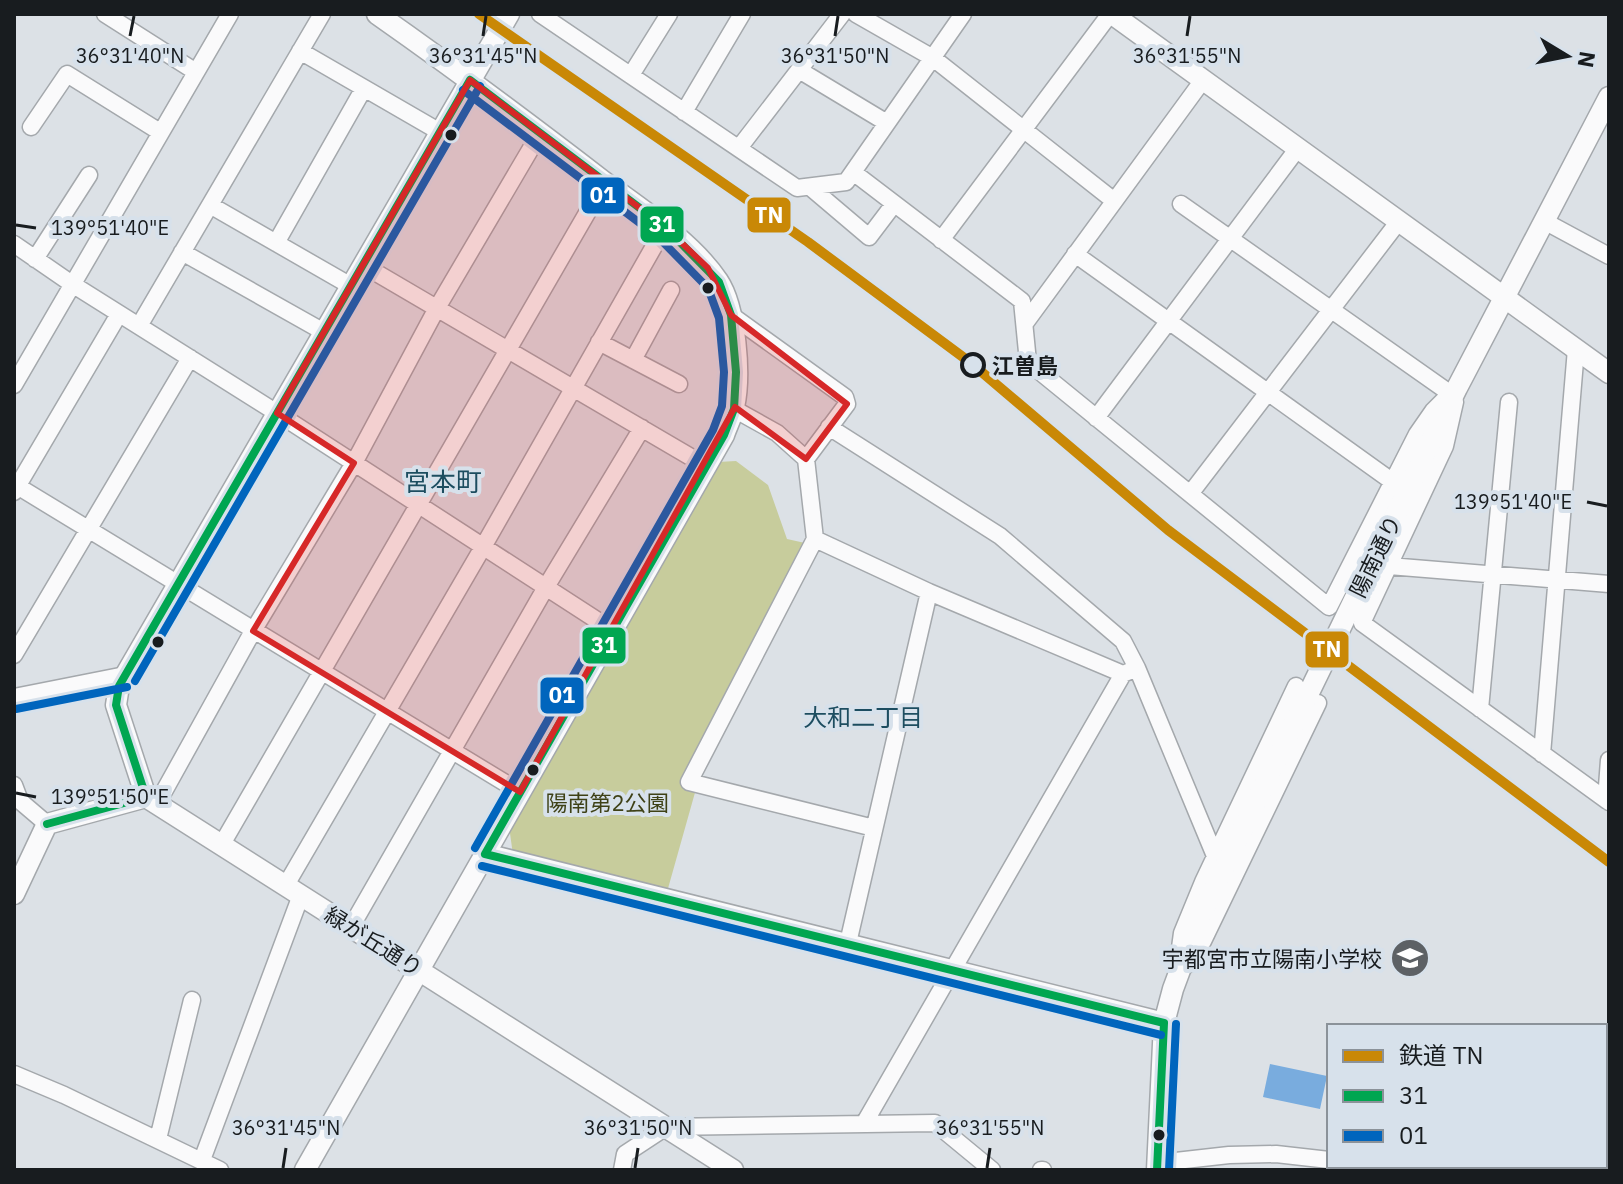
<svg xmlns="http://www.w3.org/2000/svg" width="1623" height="1184" font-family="'IBM Plex Sans','Noto Sans JP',sans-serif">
	<rect width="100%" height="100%" fill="#dce1e6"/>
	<path fill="#c7cc9c" d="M 736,461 L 768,485 L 787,539 L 805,543 L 680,784 L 696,789 L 667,892 L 513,855 L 509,826 L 718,462 Z"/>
	<path fill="#79acde" d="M 1270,1064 L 1327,1076 L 1320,1109 L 1263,1097 Z"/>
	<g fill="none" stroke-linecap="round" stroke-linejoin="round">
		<defs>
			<path id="minor" d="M 105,14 L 196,72
				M 540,14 L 797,188 L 846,182 L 853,172 L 1022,301 L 1028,362 L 1329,607 L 1417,434 L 1433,411 L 1450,394
				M 856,14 L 933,58 L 1113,200
				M 300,51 L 440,132
				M 799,70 L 887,123
				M 631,75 L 669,14
				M 684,112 L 742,14
				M 31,127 L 67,74 L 160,132
				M 739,148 L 842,14
				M 853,172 L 963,14
				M 810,187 L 869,237 L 894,204
				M 1181,204 L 1451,394
				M 210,205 L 351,286
				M 1544,221 L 1609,256
				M 941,240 L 1110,14
				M 276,243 L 364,88
				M 14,244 L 72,284 L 277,413 L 612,630
				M 182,252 L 324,332
				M 1075,254 L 1393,482
				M 35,259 L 89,175
				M 363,265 L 706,466
				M 731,315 L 845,397 L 847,404 L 806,459
				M 1026,322 L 1203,80
				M 139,326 L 322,14
				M 599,342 L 679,384
				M 633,360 L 671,290
				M 14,385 L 230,14
				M 1455,402 L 1445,446 L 1362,623 L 1609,802
				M 734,409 L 777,433 L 806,459 L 815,539 L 689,782 L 874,828
				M 1096,418 L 1298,148
				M 829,427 L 1000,536 L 1123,641 L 1137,668
				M 14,484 L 520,792
				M 14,492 L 119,314
				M 1190,494 L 1399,221
				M 815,539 L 929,592 L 1123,674 L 1137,668 L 1215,856
				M 1389,566 L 1609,584
				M 14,655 L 190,358
				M 14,697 L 125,675
				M 1480,709 L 1509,402
				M 1542,754 L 1576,349
				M 14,785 L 20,801 L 47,824
				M 1606,800 L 1609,760
				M 157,804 L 253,631 L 354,463 L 437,308 L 540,133
				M 222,844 L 605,182
				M 286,885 L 483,547 L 665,227
				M 351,927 L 546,587 L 642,428
				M 848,943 L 929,592
				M 1179,955 L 1182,933 L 1203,882 L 1296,686
				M 1189,964 L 1203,941 L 1318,703
				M 14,1074 L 64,1095 L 220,1170
				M 865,1122 L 1123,674
				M 158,1139 L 192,1000
				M 202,1160 L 301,895
				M 1158,1163 L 1229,1155 L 1276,1154 L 1329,1160
				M 1379,1166 L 1397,1170
				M 622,1170 L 625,1154 L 666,1127 L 935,1123 L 992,1170
				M 1041,1170 L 1043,1170"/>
			<path id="tertiary" d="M 1112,14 L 1609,373
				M 146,797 L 116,705 L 119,686 L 509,14
				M 485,854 L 1164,1023
				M 14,894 L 47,824 L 146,797 L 733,1170
				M 305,1170 L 724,435 C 727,426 732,417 734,407 C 741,375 736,308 718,281 C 692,242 641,209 603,181 C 529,124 454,68 377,14
				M 1157,1170 L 1164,1023 L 1173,989 L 1199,919 L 1457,388 L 1609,97"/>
		</defs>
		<use href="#minor" stroke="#a4a8ac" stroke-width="19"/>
		<use href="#tertiary" stroke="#a4a8ac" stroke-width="23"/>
		<use href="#minor" stroke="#fafafb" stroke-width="16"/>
		<use href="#tertiary" stroke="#fafafb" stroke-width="20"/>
		<defs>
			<path id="bus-1" d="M 470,80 L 665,227 L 719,282 L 731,315 L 736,372 L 734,409 L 724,435 L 485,854
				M 146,797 L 116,705 L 119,686 L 470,80
				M 47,824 L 146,797
				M 485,854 L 1164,1023
				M 1157,1170 L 1164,1023"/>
			<path id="bus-2" d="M 463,90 L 657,236 L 708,288 L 719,318 L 724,372 L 722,406 L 713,430 L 475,848
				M 135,681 L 480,86
				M 16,709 L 127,687
				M 482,866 L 1161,1035
				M 1169,1170 L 1176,1024"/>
		</defs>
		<use href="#bus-1" stroke="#d7e1eb" stroke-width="14"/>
		<use href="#bus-2" stroke="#d7e1eb" stroke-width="14"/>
		<use href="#bus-1" stroke="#00a651" stroke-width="8"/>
		<use href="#bus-2" stroke="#0065bd" stroke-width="8"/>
		<defs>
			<path id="rail-1" d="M 479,14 L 808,242 L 971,363 L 1168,530 L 1609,862"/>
		</defs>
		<use href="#rail-1" stroke="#d7e1eb" stroke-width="16"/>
		<use href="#rail-1" stroke="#c98806" stroke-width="10"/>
	</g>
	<path fill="#d62828" fill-opacity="0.2" stroke="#d62828" stroke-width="6" stroke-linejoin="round" d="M 470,80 L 665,227 L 708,268 L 731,315 L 847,404 L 806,459 L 735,407 L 520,792 L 253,631 L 354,463 L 277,413 Z"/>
	<path fill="none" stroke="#181c1f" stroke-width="3" d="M 130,36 L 134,16M 483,36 L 486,16M 835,36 L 838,16M 1187,36 L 1190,16M 16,225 L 36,228M 1587,502 L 1607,506M 16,793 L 36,797M 283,1168 L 286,1148M 635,1168 L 638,1148M 987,1168 L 990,1148"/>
	<defs>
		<symbol id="school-disc" viewBox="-11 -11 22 22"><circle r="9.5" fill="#5d6165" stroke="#d7e1eb"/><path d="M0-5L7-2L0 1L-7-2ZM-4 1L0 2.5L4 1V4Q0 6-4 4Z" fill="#fff"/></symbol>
	</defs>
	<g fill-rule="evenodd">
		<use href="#school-disc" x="1388" y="936" width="44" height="44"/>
	</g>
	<g fill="#181c1f" stroke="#d7e1eb" stroke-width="3">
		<circle cx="451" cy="135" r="7"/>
		<circle cx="708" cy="288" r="7"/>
		<circle cx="158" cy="642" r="7"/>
		<circle cx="533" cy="770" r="7"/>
		<circle cx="1159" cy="1135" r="7"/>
	</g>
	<circle fill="#d7e1eb" stroke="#181c1f" stroke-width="4" cx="973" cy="365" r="11"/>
	<g text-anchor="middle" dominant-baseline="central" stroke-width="8" stroke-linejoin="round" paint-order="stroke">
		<g font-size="22" font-weight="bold" fill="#181c1f" stroke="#d7e1eb" text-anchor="start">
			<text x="992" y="365">江曽島</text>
		</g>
		<g font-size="22" fill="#181c1f" stroke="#d7e1eb">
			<text transform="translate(1375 556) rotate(-64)">陽南通り</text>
			<text transform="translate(374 941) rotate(32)">緑が丘通り</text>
		</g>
		<g font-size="22" fill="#3e4116" stroke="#d7e1eb">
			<text x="607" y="802">陽南第2公園</text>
		</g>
		<g font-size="22" fill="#181c1f" stroke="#d7e1eb" text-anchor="end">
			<text x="1382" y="958">宇都宮市立陽南小学校</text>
		</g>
		<g font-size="24" fill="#1d4d60" stroke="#d7e1eb">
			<text x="863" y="717">大和二丁目</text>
		</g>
		<g font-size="26" fill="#1d4d60" stroke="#d7e1eb">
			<text x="443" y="481">宮本町</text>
		</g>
	</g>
	<g font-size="20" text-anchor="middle" fill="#181c1f" stroke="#d7e1eb" stroke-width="8" stroke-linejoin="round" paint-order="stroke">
		<text x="130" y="63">36°31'40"N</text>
		<text x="483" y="63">36°31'45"N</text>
		<text x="835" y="63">36°31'50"N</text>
		<text x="1187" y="63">36°31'55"N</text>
		<text x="110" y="235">139°51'40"E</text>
		<text x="1513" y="509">139°51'40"E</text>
		<text x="110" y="804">139°51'50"E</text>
		<text x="286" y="1135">36°31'45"N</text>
		<text x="638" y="1135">36°31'50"N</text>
		<text x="990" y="1135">36°31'55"N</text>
	</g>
	<g stroke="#d7e1eb" stroke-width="3">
		<rect x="580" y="176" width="46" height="39" rx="8" fill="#0065bd"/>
		<rect x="746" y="196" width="46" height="38" rx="8" fill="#c98806"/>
		<rect x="639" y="205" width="46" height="39" rx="8" fill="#00a651"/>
		<rect x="581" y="626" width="46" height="39" rx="8" fill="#00a651"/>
		<rect x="1304" y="630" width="46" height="39" rx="8" fill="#c98806"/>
		<rect x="539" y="676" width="46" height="39" rx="8" fill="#0065bd"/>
	</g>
	<g font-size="22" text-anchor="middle" font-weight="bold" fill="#fff">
		<text x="603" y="203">01</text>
		<text x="769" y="223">TN</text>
		<text x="662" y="232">31</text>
		<text x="604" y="653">31</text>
		<text x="1327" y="657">TN</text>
		<text x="562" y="703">01</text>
	</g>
	<rect width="1623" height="1184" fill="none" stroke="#181c1f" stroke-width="32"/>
	<rect x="1327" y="1024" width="280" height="144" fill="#d7e1eb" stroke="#8b9299" stroke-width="2"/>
	<rect x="1343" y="1050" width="40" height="12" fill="#c98806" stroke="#8b9299" stroke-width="2"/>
	<text x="1399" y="1064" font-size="24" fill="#181c1f">鉄道 TN</text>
	<rect x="1343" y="1090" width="40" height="12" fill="#00a651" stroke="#8b9299" stroke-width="2"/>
	<text x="1399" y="1104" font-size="24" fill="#181c1f">31</text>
	<rect x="1343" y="1130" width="40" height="12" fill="#0065bd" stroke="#8b9299" stroke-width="2"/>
	<text x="1399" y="1144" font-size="24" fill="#181c1f">01</text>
	<g transform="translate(1567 56) rotate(100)" stroke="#d7e1eb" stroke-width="6" paint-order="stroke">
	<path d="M0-6L14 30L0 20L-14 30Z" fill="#181c1f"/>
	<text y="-12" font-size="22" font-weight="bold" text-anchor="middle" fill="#181c1f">N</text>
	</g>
</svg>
